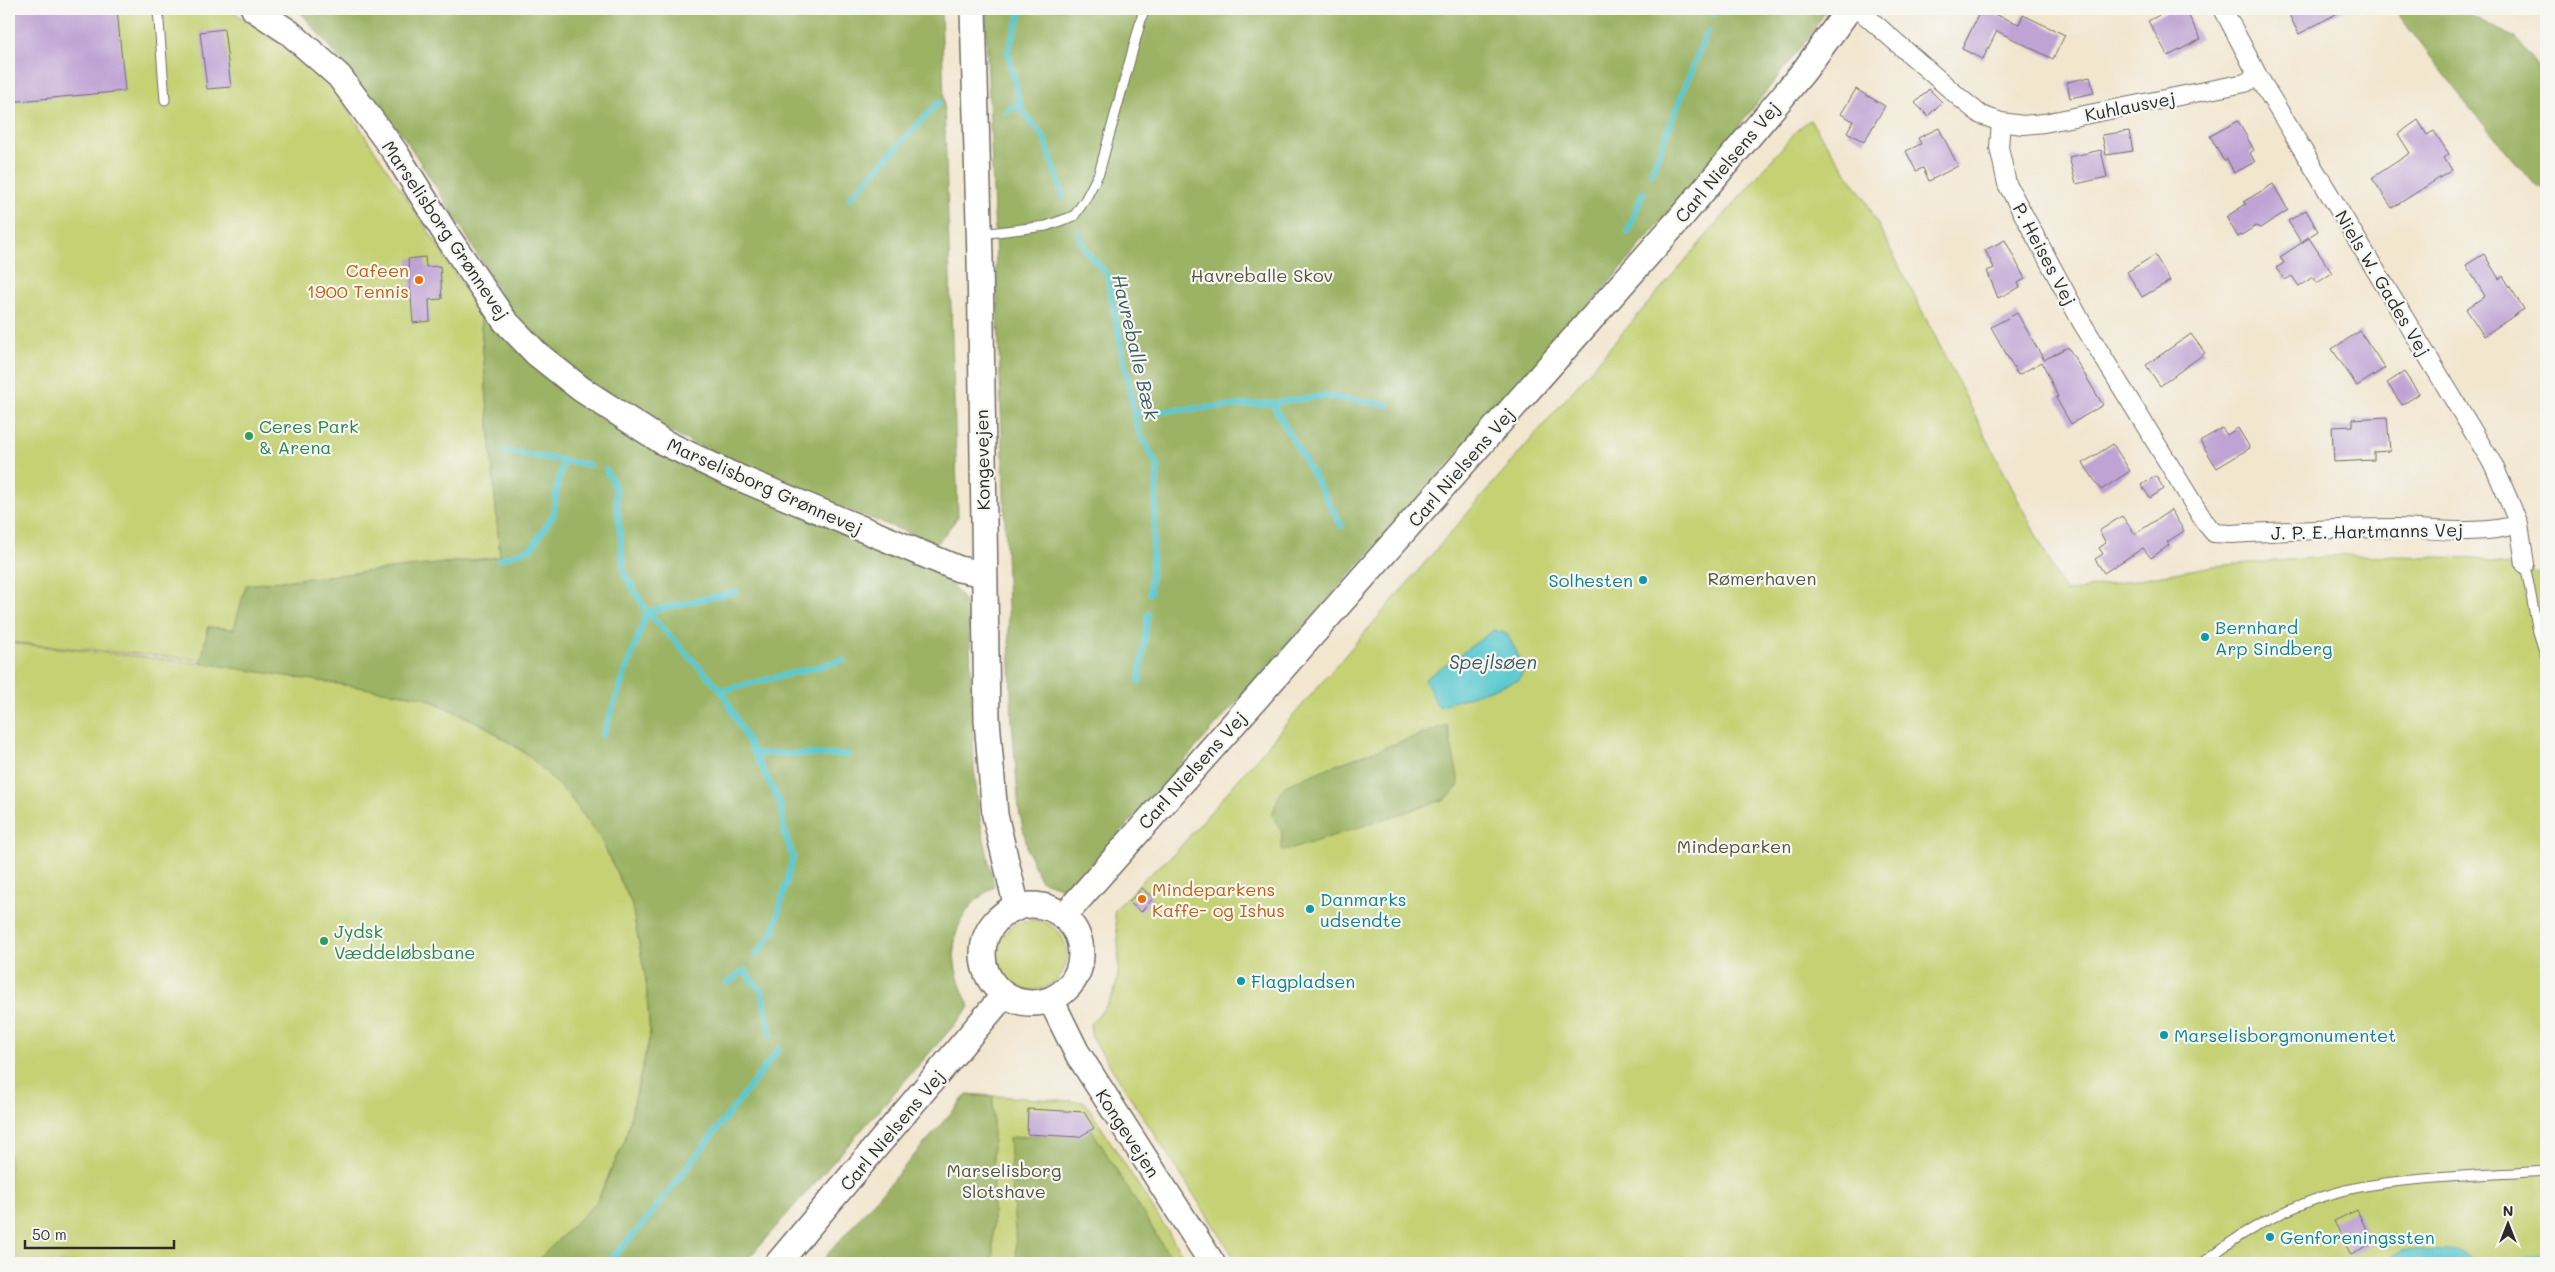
<svg xmlns="http://www.w3.org/2000/svg" width="2555" height="1272" font-family="Mali,sans-serif">
	<rect width="100%" height="100%" fill="#f6f6f2"/>
	<filter id="ink" filterUnits="userSpaceOnUse"><feTurbulence type="fractalNoise" baseFrequency=".02" numOctaves="2"/><feDisplacementMap in="SourceGraphic" scale="10" xChannelSelector="R" yChannelSelector="G"/><feConvolveMatrix kernelMatrix="1 2 1 2 8 2 1 2 1" color-interpolation-filters="sRGB"/></filter>
	<filter id="wash" filterUnits="userSpaceOnUse"><feTurbulence type="fractalNoise" baseFrequency=".0096" numOctaves="4" result="noise"/><feDisplacementMap in="SourceGraphic" scale="20" xChannelSelector="R" yChannelSelector="G"/><feGaussianBlur stdDeviation="1.12" result="paint"/><feColorMatrix in="noise" values="0 0 0 0 0 0 0 0 0 0 0 0 0 0 0 0 0 1.4 0 .05"/><feComposite in="paint" operator="in"/></filter>
	<g filter="url(#wash)">
		<rect width="100%" height="100%" fill="#f2e6cf"/>
		<path fill="#c5d173" stroke="#787e4f" d="M 9,9 L 228,9 L 261,29 L 335,90 L 436,243 L 480,314 L 500,557 L 247,585 L 234,629 L 208,627 L 211,661 L 9,642 Z
			M 1810,120 L 1865,199 L 2065,592 L 2214,566 L 2348,555 L 2478,558 L 2546,576 L 2546,1263 L 1238,1263 L 1092,1038 L 1090,1024 C 1100,1014 1110,1003 1115,989 C 1122,965 1118,935 1114,911 L 1142,881 L 1175,853 L 1799,128 Z
			M 9,643 L 221,665 L 423,697 L 483,725 L 528,755 L 570,797 L 600,838 L 631,902 L 646,980 L 650,1036 L 625,1140 L 597,1201 L 535,1263 L 9,1263 Z
			M997 955a35 35 0 1 1 70 0a35 35 0 1 1-70 0Z
			M 967,1094 L 1085,1102 L 1188,1263 L 824,1263 Z"/>
		<path fill="#9cb365" stroke="#646f48" d="M 298,9 L 941,9 L 958,517 L 937,544 L 817,497 L 679,437 L 573,373 L 506,305 L 462,228 L 404,137 Z
			M 985,9 L 1827,9 L 1808,38 L 1717,154 L 1599,295 L 1069,890 L 1040,880 L 1028,851 L 1019,810 L 1012,721 L 995,235 Z
			M 2394,9 L 2462,9 L 2464,12 L 2517,39 L 2546,79 L 2546,191 L 2537,187 L 2468,106 Z
			M 480,314 C 532,366 577,406 642,443 L 922,564 C 943,576 960,588 969,611 L 974,768 L 980,820 L 994,887 C 946,916 946,961 970,1007 L 744,1263 L 535,1263 L 597,1201 L 625,1140 L 650,1036 L 646,980 L 631,902 L 600,838 L 570,797 L 528,755 L 483,725 L 423,697 L 201,663 L 208,627 L 234,629 L 246,585 L 500,557 Z
			M 1447,725 L 1459,782 L 1458,787 L 1446,799 L 1289,850 L 1282,850 L 1282,832 L 1272,815 L 1279,795 L 1285,786 L 1330,767 Z
			M 967,1095 L 993,1097 L 993,1263 L 895,1263 L 881,1252 L 870,1263 L 820,1263 Z
			M 1081,1112 L 1173,1262 L 1173,1263 L 1017,1263 L 1009,1138 L 1069,1131 Z"/>
		<path fill="#5cc9d0" stroke="#447a7e" d="M 1494,630 L 1507,634 L 1525,668 L 1519,680 L 1438,707 L 1425,679 Z
			M 2415,1250 C 2433,1250 2464,1246 2474,1263 L 2387,1263 L 2388,1259 L 2401,1251 Z"/>
		<g fill="none" stroke-linecap="round" stroke-linejoin="round">
			<path stroke="#5cc9d0" stroke-width="6" d="M 1022,9 L 1008,51 L 1021,110 L 1044,137 L 1063,196
				M 1714,14 L 1716,9
				M 1006,112 L 1020,102
				M 1651,173 L 1707,32
				M 850,198 L 939,102
				M 1078,232 L 1085,250 L 1107,274 L 1137,427 L 1158,467 L 1150,593
				M 1628,232 L 1643,192
				M 1272,403 L 1324,396 L 1388,405
				M 1135,413 L 1272,403 L 1342,526
				M 504,451 L 590,465
				M 606,470 L 615,486 L 624,573 L 647,612 L 722,691 L 781,805 L 785,834 L 793,857 L 773,933 L 756,955
				M 499,560 L 532,548 L 554,514 L 557,486 L 564,461
				M 1139,682 L 1148,614
				M 722,691 L 844,660
				M 603,735 L 647,612 L 736,592
				M 754,753 L 848,755
				M 745,972 L 762,992 L 771,1036
				M 727,983 L 746,970
				M 608,1263 L 645,1222 L 779,1049
				M 2520,1263 L 2523,1260 L 2546,1258"/>
		</g>
		<g id="blocks">
			<path fill="#bfa3d4" d="M 9,9 L 117,9 L 125,91 L 9,102 Z
				M 1981,9 L 2019,24 L 2023,15 L 2065,35 L 2053,59 L 1997,31 L 1983,59 L 1962,49 Z
				M 2171,9 L 2185,9 L 2201,39 L 2168,56 L 2148,21 Z
				M 2286,9 L 2345,9 L 2299,34 Z
				M 224,29 L 231,87 L 207,89 L 200,32 Z
				M 2090,77 L 2094,93 L 2070,98 L 2067,82 Z
				M 1856,89 L 1885,106 L 1864,142 L 1847,132 L 1853,121 L 1841,114 Z
				M 1929,89 L 1942,102 L 1928,116 L 1915,103 Z
				M 2418,120 L 2427,135 L 2434,131 L 2449,154 L 2444,158 L 2452,170 L 2392,208 L 2372,178 L 2410,153 L 2398,134 Z
				M 2238,121 L 2254,150 L 2250,153 L 2255,162 L 2234,173 L 2227,159 L 2224,161 L 2210,136 Z
				M 1939,128 L 1958,166 L 1929,181 L 1923,168 L 1916,171 L 1906,151 L 1921,144 L 1918,138 Z
				M 2129,131 L 2133,151 L 2106,155 L 2102,135 Z
				M 2101,150 L 2107,177 L 2076,184 L 2069,157 Z
				M 2273,184 L 2288,210 L 2260,228 L 2256,226 L 2238,237 L 2226,217 L 2246,204 L 2243,202 Z
				M 2306,210 L 2318,231 L 2301,242 L 2288,221 Z
				M 2309,238 L 2332,273 L 2317,283 L 2313,277 L 2299,286 L 2292,276 L 2285,280 L 2276,268 L 2284,263 L 2280,257 Z
				M 2005,240 L 2025,279 L 2018,283 L 2020,287 L 1998,298 L 1987,271 L 1994,268 L 1985,250 Z
				M 2484,254 L 2499,279 L 2503,276 L 2524,309 L 2484,336 L 2466,309 L 2485,296 L 2466,265 Z
				M 2155,255 L 2170,281 L 2142,297 L 2127,272 Z
				M 425,257 L 426,267 L 440,266 L 442,299 L 429,300 L 430,321 L 413,323 L 408,259 Z
				M 2017,313 L 2044,360 L 2068,347 L 2103,405 L 2071,424 L 2056,398 L 2058,397 L 2042,362 L 2018,375 L 1991,327 Z
				M 2360,331 L 2385,368 L 2357,386 L 2332,349 Z
				M 2191,334 L 2205,353 L 2160,386 L 2146,365 Z
				M 2404,372 L 2419,394 L 2402,405 L 2387,383 Z
				M 2387,417 L 2390,451 L 2374,452 L 2374,460 L 2334,462 L 2332,427 L 2353,426 L 2353,419 Z
				M 2222,428 L 2227,435 L 2238,428 L 2250,448 L 2217,468 L 2200,441 Z
				M 2113,444 L 2130,471 L 2101,490 L 2083,463 Z
				M 2156,476 L 2164,489 L 2150,498 L 2141,485 Z
				M 2171,510 L 2184,531 L 2167,542 L 2169,545 L 2151,558 L 2143,548 L 2104,573 L 2095,559 L 2103,554 L 2099,548 L 2106,543 L 2099,531 L 2122,516 L 2135,534 Z
				M 1142,888 L 1153,898 L 1141,912 L 1129,902 Z
				M 1028,1109 L 1084,1112 L 1094,1128 L 1079,1137 L 1027,1134 Z
				M 2357,1210 L 2373,1244 L 2351,1255 L 2334,1221 Z"/>
		</g>
	</g>
	<g filter="url(#ink)">
		<use href="#blocks" fill-opacity="0" stroke="#716c64" stroke-width="1"/>
		<g fill="none" stroke-linecap="round" stroke-linejoin="round">
			<defs>
				<path id="lane" d="M 158,9 L 165,100
					M 981,234 L 1046,226 L 1074,216 L 1085,200 L 1099,173 L 1144,9
					M 2525,564 L 2538,632 L 2546,657
					M 2203,1263 C 2251,1223 2316,1192 2378,1184 C 2434,1176 2490,1175 2546,1171"/>
				<path id="street" d="M 1858,9 L 1960,98 L 1981,115 L 2001,122 L 1999,147 L 2007,184 L 2082,323 L 2204,521 L 2214,533 L 2231,534 C 2286,531 2342,528 2398,528 C 2438,529 2481,536 2519,524
					M 2223,9 L 2258,76 L 2494,466 L 2519,524 L 2525,564
					M 2001,122 L 2023,125 L 2044,123 L 2245,83 L 2258,76"/>
				<path id="secondary" d="M 254,9 L 290,33 L 339,76 L 395,152 L 449,239 L 505,321 L 537,354 L 581,389 L 663,442 L 730,474 L 959,569 L 984,574
					M 973,9 L 980,259 L 987,720 L 995,815 L 1017,908
					M983 954a49 49 0 1 1 98 0a49 49 0 1 1-98 0Z
					M 1063,917 L 1682,216 L 1804,71 L 1849,9
					M 1051,1000 L 1076,1051 L 1212,1263
					M 778,1263 L 1004,995"/>
			</defs>
			<use href="#lane" stroke="#716c64" stroke-width="11"/>
			<use href="#street" stroke="#716c64" stroke-width="20"/>
			<use href="#secondary" stroke="#716c64" stroke-width="28"/>
			<use href="#lane" stroke="#fff" stroke-width="9"/>
			<use href="#street" stroke="#fff" stroke-width="18"/>
			<use href="#secondary" stroke="#fff" stroke-width="25"/>
		</g>
	</g>
	<g fill="#e8710a" stroke="#f6f6f2" stroke-width="2">
		<circle cx="419" cy="280" r="5"/>
		<circle cx="1142" cy="899" r="5"/>
	</g>
	<g fill="#2e9e5b" stroke="#f6f6f2" stroke-width="2">
		<circle cx="249" cy="436" r="5"/>
		<circle cx="324" cy="941" r="5"/>
	</g>
	<g fill="#0f9aa8" stroke="#f6f6f2" stroke-width="2">
		<circle cx="1643" cy="580" r="5"/>
		<circle cx="2205" cy="637" r="5"/>
		<circle cx="1310" cy="909" r="5"/>
		<circle cx="1241" cy="981" r="5"/>
		<circle cx="2164" cy="1035" r="5"/>
		<circle cx="2270" cy="1237" r="5"/>
	</g>
	<g text-anchor="middle" dominant-baseline="central" stroke-width="4.5" stroke-linejoin="round" paint-order="stroke">
		<g font-size="18" fill="#2b2b2b" stroke="#f6f6f2">
			<text transform="translate(2130 106) rotate(-11)">Kuhlausvej</text>
			<text transform="translate(1727 162) rotate(-50)">Carl Nielsens Vej</text>
			<text transform="translate(446 230) rotate(56)">Marselisborg Grønnevej</text>
			<text transform="translate(2045 254) rotate(62)">P. Heises Vej</text>
			<text transform="translate(2383 283) rotate(59)">Niels W. Gades Vej</text>
			<text transform="translate(982 460) rotate(-91)">Kongevejen</text>
			<text transform="translate(1461 467) rotate(-49)">Carl Nielsens Vej</text>
			<text transform="translate(765 486) rotate(24)">Marselisborg Grønnevej</text>
			<text transform="translate(2367 531) rotate(-1)">J. P. E. Hartmanns Vej</text>
			<text transform="translate(1192 770) rotate(-48)">Carl Nielsens Vej</text>
			<text transform="translate(892 1130) rotate(-50)">Carl Nielsens Vej</text>
			<text transform="translate(1128 1133) rotate(57)">Kongevejen</text>
		</g>
		<g font-size="18" fill="#c56008" stroke="#f6f6f2" text-anchor="end">
			<text x="409" y="270">Cafeen<tspan x="409" dy="21">1900 Tennis</tspan></text>
			<text x="1152" y="889" text-anchor="start">Mindeparkens<tspan x="1152" dy="21">Kaffe- og Ishus</tspan></text>
		</g>
		<g font-size="18" fill="#52543d" stroke="#f6f6f2">
			<text x="1262" y="275">Havreballe Skov</text>
			<text x="1762" y="578">Rømerhaven</text>
			<text x="1734" y="846">Mindeparken</text>
			<text x="1004" y="1170">Marselisborg<tspan x="1004" dy="21">Slotshave</tspan></text>
		</g>
		<g font-size="18" fill="#27864d" stroke="#f6f6f2" text-anchor="start">
			<text x="259" y="426">Ceres Park<tspan x="259" dy="21">&amp; Arena</tspan></text>
			<text x="334" y="931">Jydsk<tspan x="334" dy="21">Væddeløbsbane</tspan></text>
		</g>
		<g font-size="18" fill="#0d838f" stroke="#f6f6f2" text-anchor="start">
			<text x="1633" y="580" text-anchor="end">Solhesten</text>
			<text x="2215" y="627">Bernhard<tspan x="2215" dy="21">Arp Sindberg</tspan></text>
			<text x="1320" y="899">Danmarks<tspan x="1320" dy="21">udsendte</tspan></text>
			<text x="1251" y="981">Flagpladsen</text>
			<text x="2174" y="1035">Marselisborgmonumentet</text>
			<text x="2280" y="1237">Genforeningssten</text>
		</g>
		<g font-size="19" font-style="italic" fill="#3a5a5d" stroke="#f6f6f2">
			<text transform="translate(1136 347) rotate(77)">Havreballe Bæk</text>
			<text x="1493" y="661">Spejlsøen</text>
		</g>
	</g>
	<rect width="2555" height="1272" fill="none" stroke="#f6f6f2" stroke-width="30"/>
	<g transform="translate(2508 1224)" stroke="#f6f6f2" stroke-width="4" paint-order="stroke">
	<path d="M0-4L9 19L0 12L-9 19Z" fill="#2b2b2b"/>
	<text y="-8" font-size="14" font-weight="bold" text-anchor="middle" fill="#2b2b2b">N</text>
	</g>
	<path d="M25 1240v8h149v-8" fill="none" stroke="#2b2b2b" stroke-width="2.5"/>
	<text x="32" y="1240" font-size="15" fill="#2b2b2b" stroke="#f6f6f2" stroke-width="4" paint-order="stroke">50 m</text>
</svg>
